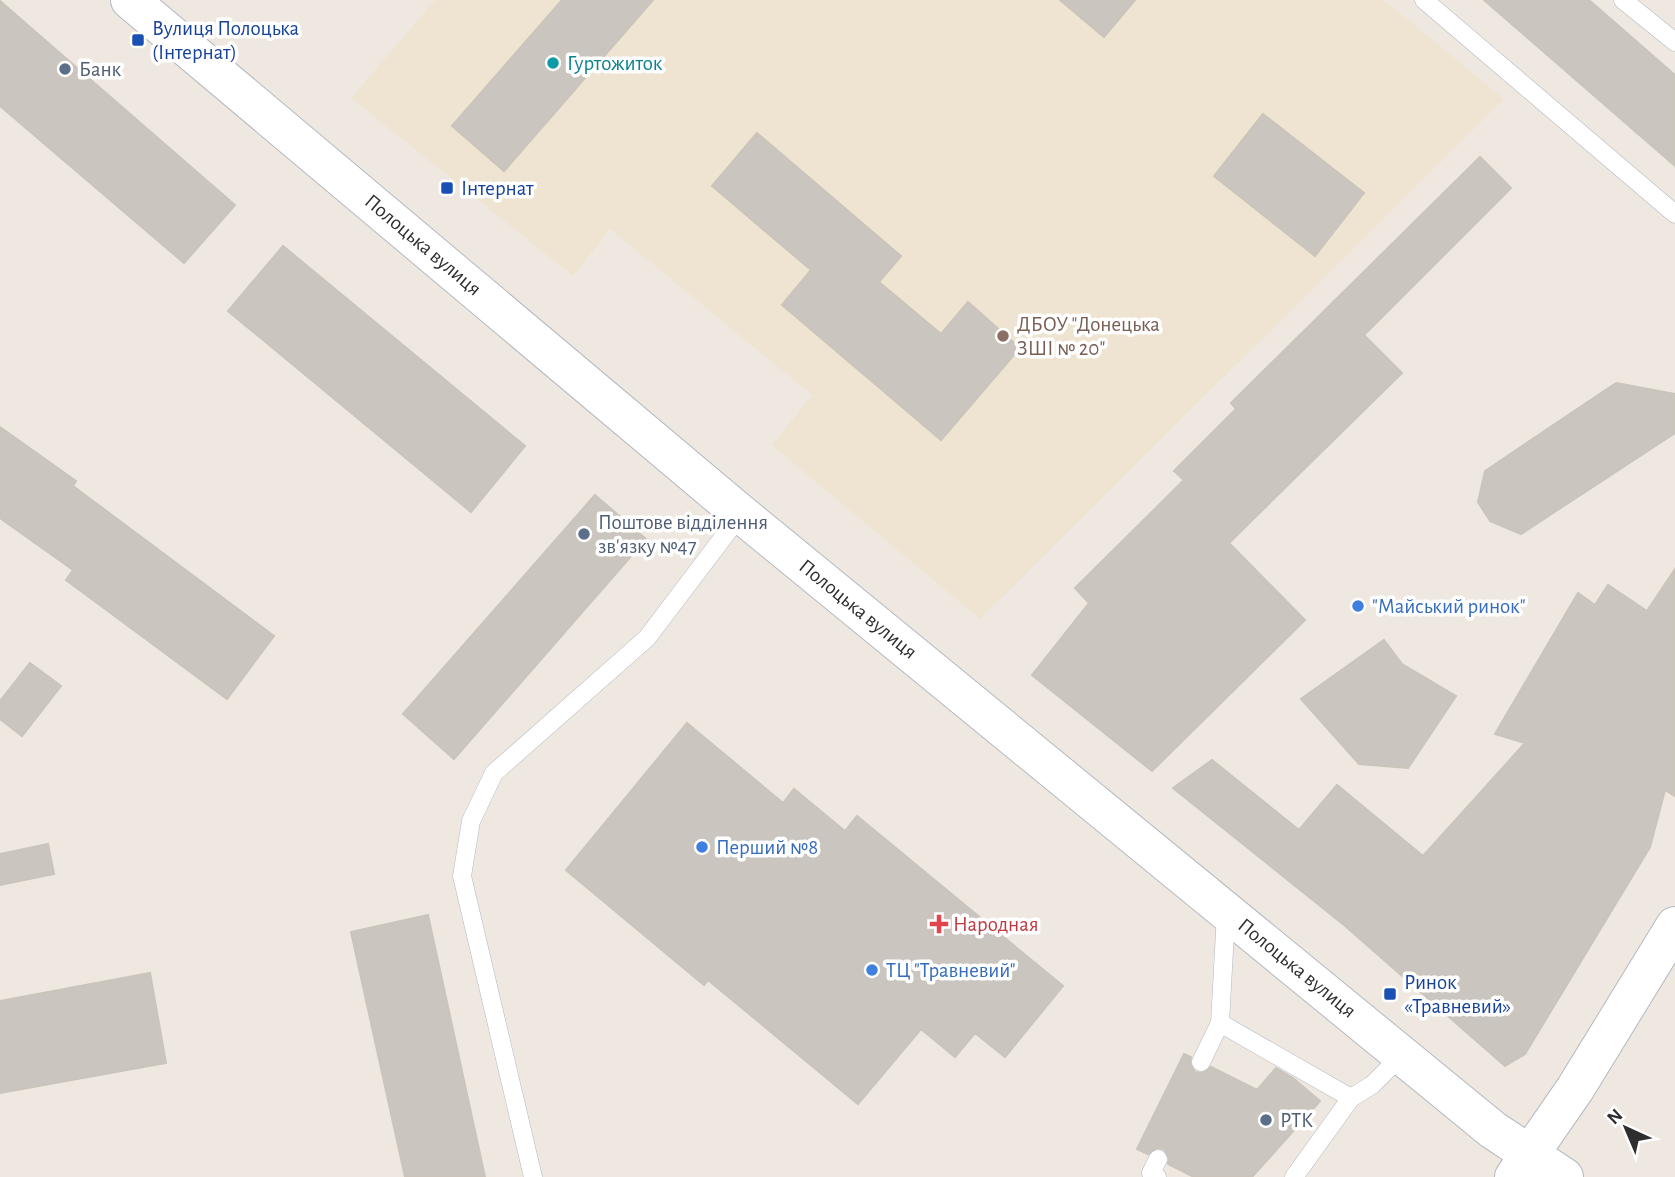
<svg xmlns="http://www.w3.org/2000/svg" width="1675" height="1177" font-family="'Alegreya Sans',sans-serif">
	<rect width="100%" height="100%" fill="#eee8e1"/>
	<path fill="#efe4d2" d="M 435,0 L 1384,0 L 1504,99 L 980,619 L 772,445 L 812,395 L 610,229 L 573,276 L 351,98 Z"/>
	<path fill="#cac6bf" stroke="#cac4bb" stroke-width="2" d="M 562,0 L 653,0 L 504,171 L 452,126 Z
		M 1060,0 L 1135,0 L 1104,37 Z
		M 1484,0 L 1589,0 L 1675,75 L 1675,166 Z
		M 0,1 L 235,205 L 184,263 L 0,106 Z
		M 1263,114 L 1364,193 L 1315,256 L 1214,176 Z
		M 757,133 L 901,256 L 879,282 L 941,334 L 968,302 L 1020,348 L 941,440 L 782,305 L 811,270 L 712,186 Z
		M 1480,157 L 1511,188 L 1364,335 L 1402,373 L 1229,543 L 1305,620 L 1152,771 L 1032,675 L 1089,603 L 1075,588 L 1184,480 L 1174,471 L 1236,409 L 1231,403 Z
		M 283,246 L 525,446 L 471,512 L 228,311 Z
		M 1616,383 L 1675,394 L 1675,433 L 1521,534 L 1490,521 L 1478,502 L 1485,471 Z
		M 0,427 L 76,481 L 73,486 L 274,636 L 227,699 L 66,580 L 73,570 L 0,518 Z
		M 595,495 L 646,539 L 454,759 L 403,714 Z
		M 1675,569 L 1675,796 L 1665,790 L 1650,847 L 1525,1054 L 1505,1066 L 1344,925 L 1173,788 L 1212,760 L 1299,830 L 1337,785 L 1423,856 L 1525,743 L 1495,734 L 1578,593 L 1595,605 L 1608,585 L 1647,611 Z
		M 1384,640 L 1402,664 L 1456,696 L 1408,768 L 1359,764 L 1301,699 Z
		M 30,663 L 61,686 L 22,736 L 0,719 L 0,701 Z
		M 687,723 L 783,803 L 794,789 L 845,831 L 857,816 L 1063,986 L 1005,1057 L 975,1033 L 955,1057 L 921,1029 L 858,1104 L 708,980 L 704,985 L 566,870 Z
		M 48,844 L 54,874 L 0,885 L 0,854 Z
		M 428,915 L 485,1177 L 405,1177 L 351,932 Z
		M 150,973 L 166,1063 L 0,1093 L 0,1001 Z
		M 1184,1054 L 1191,1057 L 1190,1063 L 1195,1072 L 1202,1073 L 1211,1067 L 1257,1090 L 1276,1068 L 1293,1078 L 1320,1101 L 1252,1177 L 1194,1177 L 1168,1164 L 1169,1158 L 1164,1149 L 1157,1148 L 1148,1154 L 1137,1149 Z"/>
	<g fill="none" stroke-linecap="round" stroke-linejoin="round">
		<defs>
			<path id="service" d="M 1424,0 L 1675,214
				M 1623,0 L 1675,42
				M 1226,914 L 1220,1023 L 1351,1098 L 1372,1085 L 1402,1055
				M 1201,1062 L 1220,1023
				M 533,1177 L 462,876 L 471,821 L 494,773 L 647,638 L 741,514
				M 1157,1177 L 1151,1173 L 1158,1159
				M 1294,1177 L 1351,1098"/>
			<path id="tertiary" d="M 1514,1177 L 1575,1089 L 1675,926"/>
			<path id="secondary" d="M 130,0 L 741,514 L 1493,1130 L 1564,1177"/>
		</defs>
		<use href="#service" stroke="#b4b8c0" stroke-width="19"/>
		<use href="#tertiary" stroke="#b4b8c0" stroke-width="40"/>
		<use href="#secondary" stroke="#b4b8c0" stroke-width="40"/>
		<use href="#service" stroke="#fff" stroke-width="18"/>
		<use href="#tertiary" stroke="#fff" stroke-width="38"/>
		<use href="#secondary" stroke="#fff" stroke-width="38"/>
	</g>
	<g fill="#1a4fb4" stroke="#fff" stroke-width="2.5">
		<rect x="131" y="33" width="14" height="14" rx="3.5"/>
		<rect x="440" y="181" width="14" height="14" rx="3.5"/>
		<rect x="1383" y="987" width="14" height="14" rx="3.5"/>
	</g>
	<circle fill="#0f9aa8" stroke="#fff" stroke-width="2.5" cx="553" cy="63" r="7"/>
	<g fill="#5c6f8a" stroke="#fff" stroke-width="2.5">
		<circle cx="65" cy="69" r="7"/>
		<circle cx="584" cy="534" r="7"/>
		<circle cx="1266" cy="1120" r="7"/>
	</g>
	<circle fill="#8d6e63" stroke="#fff" stroke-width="2.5" cx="1003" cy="336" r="7"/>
	<g fill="#3f7fe0" stroke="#fff" stroke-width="2.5">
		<circle cx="1358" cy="606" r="7"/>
		<circle cx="702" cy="847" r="7"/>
		<circle cx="872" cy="970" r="7"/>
	</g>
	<path fill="#e0444e" stroke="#fff" stroke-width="2.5" d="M935.5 913.5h7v7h7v7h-7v7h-7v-7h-7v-7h7z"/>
	<g text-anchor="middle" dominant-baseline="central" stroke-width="7" stroke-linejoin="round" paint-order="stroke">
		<g font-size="21" fill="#164399" stroke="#fff" text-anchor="start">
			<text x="152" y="28">Вулиця Полоцька<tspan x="152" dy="24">(Інтернат)</tspan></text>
			<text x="461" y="188">Інтернат</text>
			<text x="1404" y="982">Ринок<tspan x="1404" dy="24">«Травневий»</tspan></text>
		</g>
		<g font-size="21" fill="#0d838f" stroke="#fff" text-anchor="start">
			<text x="567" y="63">Гуртожиток</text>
		</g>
		<g font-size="21" fill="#4e5e75" stroke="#fff" text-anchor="start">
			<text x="79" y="69">Банк</text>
			<text x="598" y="522">Поштове відділення<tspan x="598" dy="24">зв'язку №47</tspan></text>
			<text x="1280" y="1120">РТК</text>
		</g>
		<g font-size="21" fill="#2e2e2e" stroke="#fff">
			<text transform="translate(423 245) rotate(40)">Полоцька вулиця</text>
			<text transform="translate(858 609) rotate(39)">Полоцька вулиця</text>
			<text transform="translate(1297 968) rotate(39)">Полоцька вулиця</text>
		</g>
		<g font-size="21" fill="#785e54" stroke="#fff" text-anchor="start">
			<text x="1017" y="324">ДБОУ "Донецька<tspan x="1017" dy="24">ЗШІ № 20"</tspan></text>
		</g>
		<g font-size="21" fill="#366cbe" stroke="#fff" text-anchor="start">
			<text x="1372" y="606">"Майський ринок"</text>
			<text x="716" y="847">Перший №8</text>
			<text x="886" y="970">ТЦ "Травневий"</text>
		</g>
		<g font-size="21" fill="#be3a42" stroke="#fff" text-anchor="start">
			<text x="953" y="924">Народная</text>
		</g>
	</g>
	<g transform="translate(1626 1128) rotate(316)" stroke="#ffffff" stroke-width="5" paint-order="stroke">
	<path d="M0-5L12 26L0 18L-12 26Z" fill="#2e2e2e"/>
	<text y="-10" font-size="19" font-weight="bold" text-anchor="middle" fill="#2e2e2e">N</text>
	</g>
</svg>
